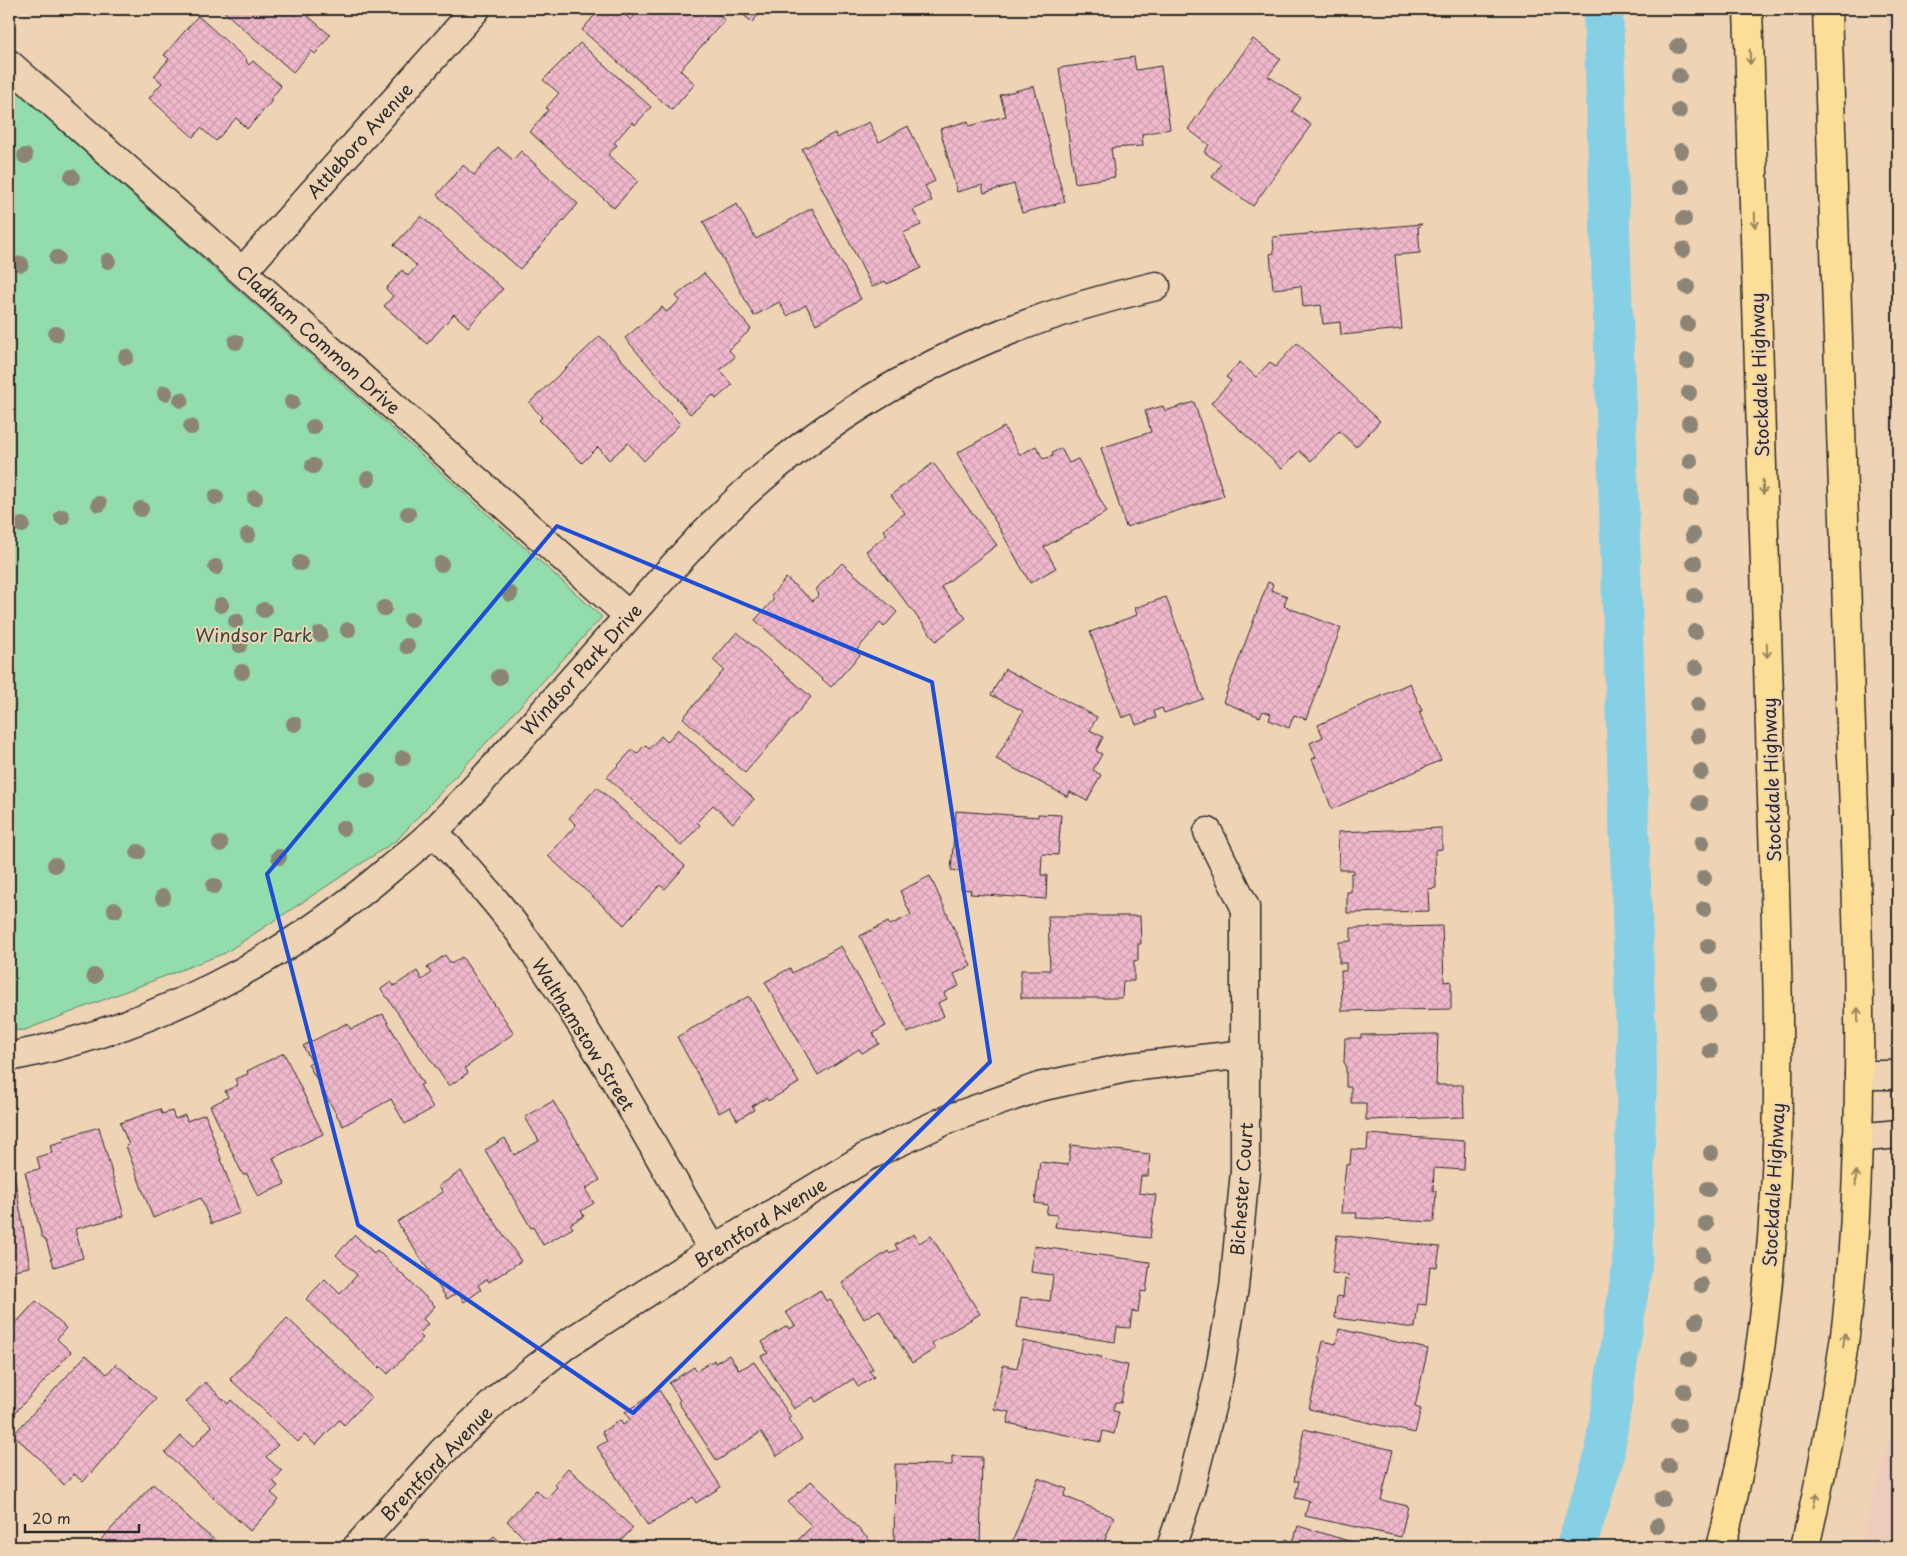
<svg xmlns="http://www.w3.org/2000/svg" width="1907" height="1556" font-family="'Playpen Sans',sans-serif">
	<defs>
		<pattern id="building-cross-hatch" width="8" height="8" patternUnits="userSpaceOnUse" patternTransform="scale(1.25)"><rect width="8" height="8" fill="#f0b8cc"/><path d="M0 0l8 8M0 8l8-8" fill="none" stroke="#ce9eaf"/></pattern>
	</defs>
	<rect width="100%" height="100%" fill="#eed3b5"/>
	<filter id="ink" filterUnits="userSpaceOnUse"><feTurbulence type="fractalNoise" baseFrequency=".02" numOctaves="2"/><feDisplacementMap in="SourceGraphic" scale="10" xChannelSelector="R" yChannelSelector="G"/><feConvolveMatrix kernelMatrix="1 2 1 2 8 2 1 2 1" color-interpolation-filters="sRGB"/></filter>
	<g filter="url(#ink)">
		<path fill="#efcbbc" d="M 1887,9 L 1898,9 L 1898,207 Z
			M 1898,300 L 1898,776 L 1889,420 Z
			M 1898,1410 L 1898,1547 L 1859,1547 Z"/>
		<path fill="#93dcab" stroke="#5f846b" d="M 9,84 L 602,617 L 397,840 L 225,953 L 25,1030 L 9,1031 Z"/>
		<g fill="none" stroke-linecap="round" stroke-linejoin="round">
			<path stroke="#85d0e5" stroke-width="40" d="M 1576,1547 L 1603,1461 L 1632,1267 L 1637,1069 L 1603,9"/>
		</g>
		<path fill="url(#building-cross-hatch)" stroke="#2b2b2b" d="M 221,9 L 318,9 L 308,16 L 330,35 L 315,54 L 312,51 L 293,72 Z
			M 600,9 L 618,9 L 631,20 L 638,12 L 638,9 L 712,9 L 725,20 L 680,70 L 695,84 L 672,110 L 582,30 Z
			M 736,9 L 764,9 L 752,22 Z
			M 198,16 L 247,60 L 246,61 L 249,65 L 253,61 L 281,86 L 270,100 L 272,101 L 247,129 L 236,118 L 216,141 L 201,128 L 193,137 L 149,98 L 162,83 L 154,76 L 169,59 L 164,55 Z
			M 1253,39 L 1281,59 L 1268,76 L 1301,98 L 1292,111 L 1311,125 L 1253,206 L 1212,177 L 1221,164 L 1204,152 L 1209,145 L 1188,129 Z
			M 580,43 L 651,107 L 635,125 L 632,122 L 614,143 L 617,145 L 608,155 L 638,181 L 614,208 L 530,132 L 548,110 L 546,108 L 559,93 L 543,80 Z
			M 1134,57 L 1136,70 L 1161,66 L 1170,129 L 1142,134 L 1143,146 L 1111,148 L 1115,177 L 1075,183 L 1059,68 Z
			M 1034,86 L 1065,202 L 1022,213 L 1014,184 L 984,193 L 982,185 L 957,192 L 940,129 L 968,121 L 969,126 L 1006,116 L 1000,95 Z
			M 869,122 L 879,142 L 908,126 L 935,181 L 925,186 L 932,201 L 913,210 L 921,225 L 903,233 L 921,268 L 887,284 L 885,281 L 872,287 L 802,149 L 835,133 L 837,138 Z
			M 498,147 L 513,160 L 521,151 L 578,204 L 520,269 L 437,195 L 463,165 L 474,175 Z
			M 737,204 L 756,239 L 812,208 L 861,299 L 816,324 L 806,305 L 787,316 L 779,302 L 754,316 L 703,222 Z
			M 421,216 L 503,289 L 468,327 L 454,314 L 427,344 L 384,306 L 393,296 L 386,289 L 402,270 L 408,276 L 417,266 L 394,245 Z
			M 1422,224 L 1418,227 L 1420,253 L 1395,255 L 1402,329 L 1341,335 L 1340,322 L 1323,324 L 1321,305 L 1303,307 L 1301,286 L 1273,289 L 1270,254 L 1274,253 L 1273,237 Z
			M 704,273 L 751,329 L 729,350 L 735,357 L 720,370 L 732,385 L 716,399 L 713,395 L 690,414 L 625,338 L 662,307 L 666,312 L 680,301 L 676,296 Z
			M 600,336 L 680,424 L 644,461 L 628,443 L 609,460 L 598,447 L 582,463 L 539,420 L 542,417 L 529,403 Z
			M 1297,343 L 1380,421 L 1356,447 L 1339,431 L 1311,461 L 1299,451 L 1282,469 L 1211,403 L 1231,381 L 1226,377 L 1240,362 L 1256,377 L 1270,362 L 1275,367 Z
			M 1194,402 L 1224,496 L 1126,527 L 1101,448 L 1151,432 L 1145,411 L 1163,406 L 1165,411 Z
			M 1004,427 L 1020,455 L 1036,446 L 1043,459 L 1053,456 L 1052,453 L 1061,448 L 1069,463 L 1078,459 L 1107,512 L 1044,547 L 1056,568 L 1030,583 L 957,453 Z
			M 933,463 L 997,545 L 941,587 L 966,618 L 936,641 L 866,551 L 887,535 L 883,530 L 905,513 L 891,495 Z
			M 842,563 L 897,612 L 884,627 L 880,623 L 856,651 L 860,655 L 831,687 L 755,620 L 774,599 L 771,596 L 786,578 L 813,601 L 819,594 L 815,590 Z
			M 1268,582 L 1273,584 L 1271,590 L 1287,596 L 1284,606 L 1341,628 L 1306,719 L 1294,715 L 1289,728 L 1269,720 L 1271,714 L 1263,711 L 1260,717 L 1223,702 Z
			M 1166,597 L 1203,699 L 1164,713 L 1162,708 L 1154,711 L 1156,718 L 1136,725 L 1132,714 L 1122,718 L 1090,632 L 1137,615 L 1135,608 Z
			M 737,632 L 811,697 L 745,773 L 683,718 L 724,670 L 713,660 Z
			M 1005,669 L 1097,717 L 1090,730 L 1103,737 L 1096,751 L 1102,754 L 1093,770 L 1101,775 L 1087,801 L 1070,792 L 1068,797 L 996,759 L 1023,711 L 991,695 Z
			M 1410,683 L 1422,711 L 1419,712 L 1441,760 L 1332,809 L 1312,759 L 1316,757 L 1310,743 L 1323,737 L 1318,725 Z
			M 678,729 L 754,799 L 733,823 L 713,805 L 697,822 L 700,825 L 681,846 L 607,777 L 632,750 L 637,754 L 645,745 L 649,749 L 661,736 L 667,742 Z
			M 597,787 L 685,866 L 665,889 L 660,885 L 624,925 L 548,856 L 576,825 L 569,818 Z
			M 956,811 L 1038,817 L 1038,814 L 1061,815 L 1058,855 L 1042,854 L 1041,875 L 1047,875 L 1046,899 L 970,894 L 971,890 L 961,889 L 962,871 L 951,870 Z
			M 1442,828 L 1442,849 L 1435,850 L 1436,888 L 1428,889 L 1429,911 L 1347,913 L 1347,892 L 1351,892 L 1351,873 L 1354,873 L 1354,870 L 1339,870 L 1338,832 Z
			M 930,876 L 971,966 L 954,974 L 959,986 L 944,993 L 947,999 L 938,1003 L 944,1016 L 908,1033 L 860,936 L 888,922 L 890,925 L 911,915 L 900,891 Z
			M 1048,916 L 1140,916 L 1141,944 L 1138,944 L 1138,961 L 1134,960 L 1134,981 L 1123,981 L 1122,998 L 1021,998 L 1021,970 L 1050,970 Z
			M 1442,926 L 1444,982 L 1451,981 L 1451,1009 L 1342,1011 L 1341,971 L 1346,971 L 1346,963 L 1339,963 L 1339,942 L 1351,941 L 1351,928 Z
			M 841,946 L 886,1026 L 873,1033 L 879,1044 L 862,1053 L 859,1049 L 818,1075 L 765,982 L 790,968 L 792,973 Z
			M 445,955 L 451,964 L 462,957 L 514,1033 L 465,1068 L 468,1073 L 449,1086 L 381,989 L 391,982 L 394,986 L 417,971 L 422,980 L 431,973 L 427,968 Z
			M 749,996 L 799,1083 L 768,1101 L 766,1098 L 752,1106 L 754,1110 L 737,1120 L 730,1107 L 719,1113 L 677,1037 Z
			M 383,1014 L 423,1084 L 420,1085 L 433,1108 L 405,1124 L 391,1099 L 343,1126 L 308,1064 L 312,1062 L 303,1046 L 347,1023 L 351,1029 Z
			M 1438,1034 L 1436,1085 L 1463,1085 L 1464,1117 L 1366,1120 L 1366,1103 L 1351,1103 L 1351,1087 L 1346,1087 L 1346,1065 L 1344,1063 L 1345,1038 L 1361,1038 L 1361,1035 Z
			M 284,1053 L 323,1134 L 273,1158 L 285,1184 L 258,1197 L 247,1174 L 243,1175 L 210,1106 L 228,1097 L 225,1091 L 238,1085 L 235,1079 L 248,1074 L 247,1071 Z
			M 553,1101 L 600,1180 L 585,1189 L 594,1203 L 581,1211 L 584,1216 L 570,1224 L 573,1228 L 543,1245 L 533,1227 L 531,1228 L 485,1150 L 505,1138 L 514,1155 L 539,1141 L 525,1117 Z
			M 160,1109 L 162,1114 L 172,1111 L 175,1119 L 185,1115 L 187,1121 L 205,1114 L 240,1213 L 211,1224 L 201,1198 L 153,1218 L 126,1146 L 129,1145 L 120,1123 Z
			M 99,1127 L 124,1216 L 75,1229 L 83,1258 L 54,1267 L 46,1240 L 42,1237 L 25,1172 L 40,1169 L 37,1157 L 52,1153 L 50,1145 L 64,1141 L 63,1138 Z
			M 1368,1134 L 1465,1141 L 1464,1170 L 1434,1168 L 1433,1191 L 1436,1191 L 1434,1222 L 1356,1218 L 1357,1213 L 1341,1213 L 1346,1164 L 1350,1165 L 1351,1149 L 1367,1150 Z
			M 1071,1145 L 1150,1154 L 1148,1176 L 1141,1176 L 1139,1193 L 1156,1195 L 1150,1238 L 1055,1227 L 1057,1215 L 1046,1214 L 1048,1205 L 1035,1203 L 1040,1162 L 1068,1165 Z
			M 13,1169 L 30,1267 L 9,1271 L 9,1170 Z
			M 461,1171 L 521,1261 L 489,1282 L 487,1279 L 478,1285 L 481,1290 L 464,1302 L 458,1292 L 447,1299 L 397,1222 L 443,1192 L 439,1186 Z
			M 914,1234 L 919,1243 L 931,1236 L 980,1314 L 932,1343 L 935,1349 L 912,1363 L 879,1310 L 864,1319 L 842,1283 L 888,1251 L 890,1254 L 898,1249 L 895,1245 Z
			M 355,1235 L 374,1253 L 377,1250 L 435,1306 L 423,1319 L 428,1324 L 419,1334 L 423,1338 L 388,1374 L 380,1366 L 379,1368 L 306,1299 L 325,1279 L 340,1294 L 357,1275 L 336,1255 Z
			M 1337,1235 L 1440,1247 L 1437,1267 L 1430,1266 L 1426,1305 L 1418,1304 L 1415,1328 L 1335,1318 L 1337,1296 L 1343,1297 L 1345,1279 L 1348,1280 L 1349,1275 L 1332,1273 Z
			M 1034,1246 L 1150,1262 L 1146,1292 L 1141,1291 L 1138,1312 L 1132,1311 L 1130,1328 L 1117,1327 L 1115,1342 L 1017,1327 L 1021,1297 L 1050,1301 L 1053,1275 L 1031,1272 Z
			M 820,1290 L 826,1301 L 830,1299 L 873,1369 L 869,1371 L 874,1377 L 858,1387 L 853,1379 L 816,1402 L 813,1397 L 794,1409 L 761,1356 L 768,1353 L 762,1342 L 787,1326 L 789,1329 L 795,1326 L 786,1312 Z
			M 36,1301 L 66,1328 L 57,1339 L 71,1352 L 9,1419 L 9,1318 L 15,1324 Z
			M 287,1318 L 371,1397 L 344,1425 L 339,1420 L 316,1445 L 304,1435 L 298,1442 L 230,1379 Z
			M 1339,1329 L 1428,1349 L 1415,1407 L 1421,1409 L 1415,1433 L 1309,1409 L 1321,1359 L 1319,1359 L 1323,1341 L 1336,1344 Z
			M 1023,1341 L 1102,1357 L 1101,1359 L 1128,1365 L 1121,1403 L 1115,1402 L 1113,1411 L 1119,1412 L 1114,1434 L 1103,1431 L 1101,1442 L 1007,1423 L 1010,1412 L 994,1409 L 1003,1365 L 1017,1368 Z
			M 86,1355 L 107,1374 L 116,1364 L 156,1399 L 83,1482 L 74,1474 L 64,1485 L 40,1459 L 13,1435 Z
			M 729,1355 L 739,1370 L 754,1362 L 791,1417 L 788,1419 L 802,1439 L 777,1456 L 761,1432 L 717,1461 L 678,1402 L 680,1400 L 669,1383 L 694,1367 L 697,1371 L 714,1360 L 715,1363 Z
			M 205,1382 L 228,1404 L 231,1400 L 278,1445 L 266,1457 L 282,1471 L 273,1481 L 278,1486 L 271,1493 L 279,1500 L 250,1531 L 165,1453 L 181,1436 L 193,1447 L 212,1426 L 186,1402 Z
			M 659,1390 L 721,1487 L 696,1503 L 693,1497 L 648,1526 L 597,1447 L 607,1441 L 602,1432 L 620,1420 L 623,1425 L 630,1420 L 625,1412 Z
			M 1304,1429 L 1393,1450 L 1381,1500 L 1408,1506 L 1401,1537 L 1305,1516 L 1309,1501 L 1295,1498 L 1299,1481 L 1294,1481 Z
			M 952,1456 L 982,1457 L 980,1547 L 894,1547 L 895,1464 L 952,1465 Z
			M 568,1468 L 633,1528 L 615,1547 L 533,1547 L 507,1521 L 536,1490 L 546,1499 L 557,1487 L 554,1484 Z
			M 1038,1478 L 1067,1489 L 1064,1496 L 1114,1517 L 1102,1547 L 1010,1547 Z
			M 811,1481 L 832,1501 L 876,1547 L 787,1547 L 791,1543 L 793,1545 L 812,1526 L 788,1502 Z
			M 153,1484 L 201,1529 L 223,1547 L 100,1547 L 97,1544 Z
			M 1298,1526 L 1369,1547 L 1283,1547 L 1286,1539 L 1293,1542 Z
			M 494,1536 L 506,1547 L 484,1547 Z"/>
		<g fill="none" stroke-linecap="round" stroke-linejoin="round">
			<defs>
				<path id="minor" d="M 9,64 L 629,616
					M 243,271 L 476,9
					M 434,832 C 466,867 499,903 527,942 C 596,1040 653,1147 713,1250
					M 9,1057 C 152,1029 282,962 392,867 C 407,855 422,843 435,830 C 497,768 553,700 612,635 C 665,576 717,513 780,463 C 894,372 1015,318 1156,286
					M 1859,1075 L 1898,1075
					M 1857,1138 L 1898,1134
					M 357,1547 L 442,1452 L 504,1393 L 567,1344 L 713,1250 L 866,1157 L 951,1118 L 1039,1087 L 1130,1067 L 1246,1054
					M 1171,1547 L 1189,1494 L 1218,1380 L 1234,1288 L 1245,1171 L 1245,907 L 1208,832"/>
				<path id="major" d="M 1721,1547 C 1751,1432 1768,1314 1775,1195 C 1783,1040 1774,885 1770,730 C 1763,489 1756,249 1748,9
					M 1805,1547 C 1822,1472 1838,1395 1847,1319 C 1868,1113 1857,905 1850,699 C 1843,469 1835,239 1827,9"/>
			</defs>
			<use href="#minor" stroke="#2b2b2b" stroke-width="31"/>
			<use href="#major" stroke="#2b2b2b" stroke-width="31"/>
			<use href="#minor" stroke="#eed3b5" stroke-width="28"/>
			<use href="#major" stroke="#fdde96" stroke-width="28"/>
		</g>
		<g fill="#8c8574">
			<circle cx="1678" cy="46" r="8"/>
			<circle cx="1679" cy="76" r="8"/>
			<circle cx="1679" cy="111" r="8"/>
			<circle cx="1681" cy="151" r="8"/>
			<circle cx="25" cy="156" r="8"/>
			<circle cx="72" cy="177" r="8"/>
			<circle cx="1682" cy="187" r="8"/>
			<circle cx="1684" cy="219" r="8"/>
			<circle cx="1683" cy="250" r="8"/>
			<circle cx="57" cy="258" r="8"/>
			<circle cx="108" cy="261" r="8"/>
			<circle cx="21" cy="264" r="8"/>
			<circle cx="1687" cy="287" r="8"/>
			<circle cx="1687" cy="324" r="8"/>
			<circle cx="56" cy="334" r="8"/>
			<circle cx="236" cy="342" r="8"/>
			<circle cx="126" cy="357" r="8"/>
			<circle cx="1687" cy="361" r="8"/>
			<circle cx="165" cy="393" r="8"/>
			<circle cx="1689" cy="393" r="8"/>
			<circle cx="181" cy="400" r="8"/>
			<circle cx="292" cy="402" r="8"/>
			<circle cx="1689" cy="423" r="8"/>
			<circle cx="191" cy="427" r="8"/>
			<circle cx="313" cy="427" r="8"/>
			<circle cx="1690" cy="461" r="8"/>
			<circle cx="313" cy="466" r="8"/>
			<circle cx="368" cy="479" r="8"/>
			<circle cx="216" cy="497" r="8"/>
			<circle cx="255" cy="498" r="8"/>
			<circle cx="1691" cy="498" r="8"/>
			<circle cx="99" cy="504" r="8"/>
			<circle cx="141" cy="509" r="8"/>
			<circle cx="408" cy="514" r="8"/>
			<circle cx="62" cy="517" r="8"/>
			<circle cx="22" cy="525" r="8"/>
			<circle cx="248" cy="535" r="8"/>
			<circle cx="1693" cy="535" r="8"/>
			<circle cx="300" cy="563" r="8"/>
			<circle cx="1694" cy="563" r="8"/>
			<circle cx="441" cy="564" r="8"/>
			<circle cx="216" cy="567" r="8"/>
			<circle cx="510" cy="594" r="8"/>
			<circle cx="1695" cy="596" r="8"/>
			<circle cx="221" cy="605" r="8"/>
			<circle cx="384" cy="608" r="8"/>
			<circle cx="264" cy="610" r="8"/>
			<circle cx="411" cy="620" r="8"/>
			<circle cx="236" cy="621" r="8"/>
			<circle cx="348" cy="630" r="8"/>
			<circle cx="1695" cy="632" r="8"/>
			<circle cx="320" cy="634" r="8"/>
			<circle cx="240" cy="645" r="8"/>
			<circle cx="407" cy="646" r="8"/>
			<circle cx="1696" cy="668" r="8"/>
			<circle cx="242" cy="672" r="8"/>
			<circle cx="499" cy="677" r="8"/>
			<circle cx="1698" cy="705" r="8"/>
			<circle cx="294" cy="724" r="8"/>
			<circle cx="1698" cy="736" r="8"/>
			<circle cx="403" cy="758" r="8"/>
			<circle cx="1701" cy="772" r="8"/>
			<circle cx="368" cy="780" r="8"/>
			<circle cx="1700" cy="803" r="8"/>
			<circle cx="343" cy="828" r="8"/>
			<circle cx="1702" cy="843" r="8"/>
			<circle cx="220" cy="844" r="8"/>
			<circle cx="138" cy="852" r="8"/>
			<circle cx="279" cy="857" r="8"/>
			<circle cx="55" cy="865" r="8"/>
			<circle cx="1704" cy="878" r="8"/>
			<circle cx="214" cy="886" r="8"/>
			<circle cx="163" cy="897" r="8"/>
			<circle cx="1704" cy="909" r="8"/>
			<circle cx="115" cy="910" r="8"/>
			<circle cx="1708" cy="946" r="8"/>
			<circle cx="94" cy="976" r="8"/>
			<circle cx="1709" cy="985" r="8"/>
			<circle cx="1708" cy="1013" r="8"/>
			<circle cx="1710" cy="1051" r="8"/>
			<circle cx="1711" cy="1153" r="8"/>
			<circle cx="1708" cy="1189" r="8"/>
			<circle cx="1706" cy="1224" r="8"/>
			<circle cx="1703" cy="1255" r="8"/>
			<circle cx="1701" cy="1285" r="8"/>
			<circle cx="1696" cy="1321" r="8"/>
			<circle cx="1689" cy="1359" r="8"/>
			<circle cx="1684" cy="1391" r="8"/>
			<circle cx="1678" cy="1425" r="8"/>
			<circle cx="1669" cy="1466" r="8"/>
			<circle cx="1662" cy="1499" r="8"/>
			<circle cx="1657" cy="1526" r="8"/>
		</g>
		<defs><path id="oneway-shaft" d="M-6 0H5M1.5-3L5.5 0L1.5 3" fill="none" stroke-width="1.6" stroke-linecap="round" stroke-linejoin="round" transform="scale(1.25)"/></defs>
		<g stroke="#948460">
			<use href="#oneway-shaft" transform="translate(1750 57) rotate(88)"/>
			<use href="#oneway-shaft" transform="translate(1755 220) rotate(88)"/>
			<use href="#oneway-shaft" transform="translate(1763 487) rotate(88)"/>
			<use href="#oneway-shaft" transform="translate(1767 650) rotate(88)"/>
			<use href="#oneway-shaft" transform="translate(1858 1015) rotate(-91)"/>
			<use href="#oneway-shaft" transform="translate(1856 1178) rotate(-87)"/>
			<use href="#oneway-shaft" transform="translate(1844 1340) rotate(-82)"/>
			<use href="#oneway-shaft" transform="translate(1815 1500) rotate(-78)"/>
		</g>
	</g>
	<path fill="none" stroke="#1d4ed8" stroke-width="4" stroke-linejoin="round" d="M 557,526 L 932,682 L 990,1062 L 633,1413 L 358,1225 L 267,874 Z"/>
	<g text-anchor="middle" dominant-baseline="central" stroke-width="4" stroke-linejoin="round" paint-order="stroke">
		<g font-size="18" fill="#2b2b2b" stroke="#eed3b5">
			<text transform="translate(359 140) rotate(-48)">Attleboro Avenue</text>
			<text transform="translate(319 339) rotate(42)">Cladham Common Drive</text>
			<text transform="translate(1759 375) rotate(-92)">Stockdale Highway</text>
			<text transform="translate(581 669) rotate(-48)">Windsor Park Drive</text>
			<text transform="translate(1771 780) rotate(-92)">Stockdale Highway</text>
			<text transform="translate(584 1034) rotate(58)">Walthamstow Street</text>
			<text transform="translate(1773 1185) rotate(-87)">Stockdale Highway</text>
			<text transform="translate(1241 1189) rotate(-86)">Bichester Court</text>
			<text transform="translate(760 1222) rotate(-32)">Brentford Avenue</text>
			<text transform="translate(436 1463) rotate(-46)">Brentford Avenue</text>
		</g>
		<g font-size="18" fill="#3b463e" stroke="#eed3b5">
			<text x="254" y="634">Windsor Park</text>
		</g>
	</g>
	<rect width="1907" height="1556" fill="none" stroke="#eed3b5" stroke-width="30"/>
	<rect x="15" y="15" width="1877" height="1526" fill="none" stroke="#2b2b2b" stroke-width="2" filter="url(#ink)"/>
	<path d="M25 1524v8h114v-8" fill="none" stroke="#2b2b2b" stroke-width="2.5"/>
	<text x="32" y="1524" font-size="15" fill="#2b2b2b" stroke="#eed3b5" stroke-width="4" paint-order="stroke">20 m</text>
</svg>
